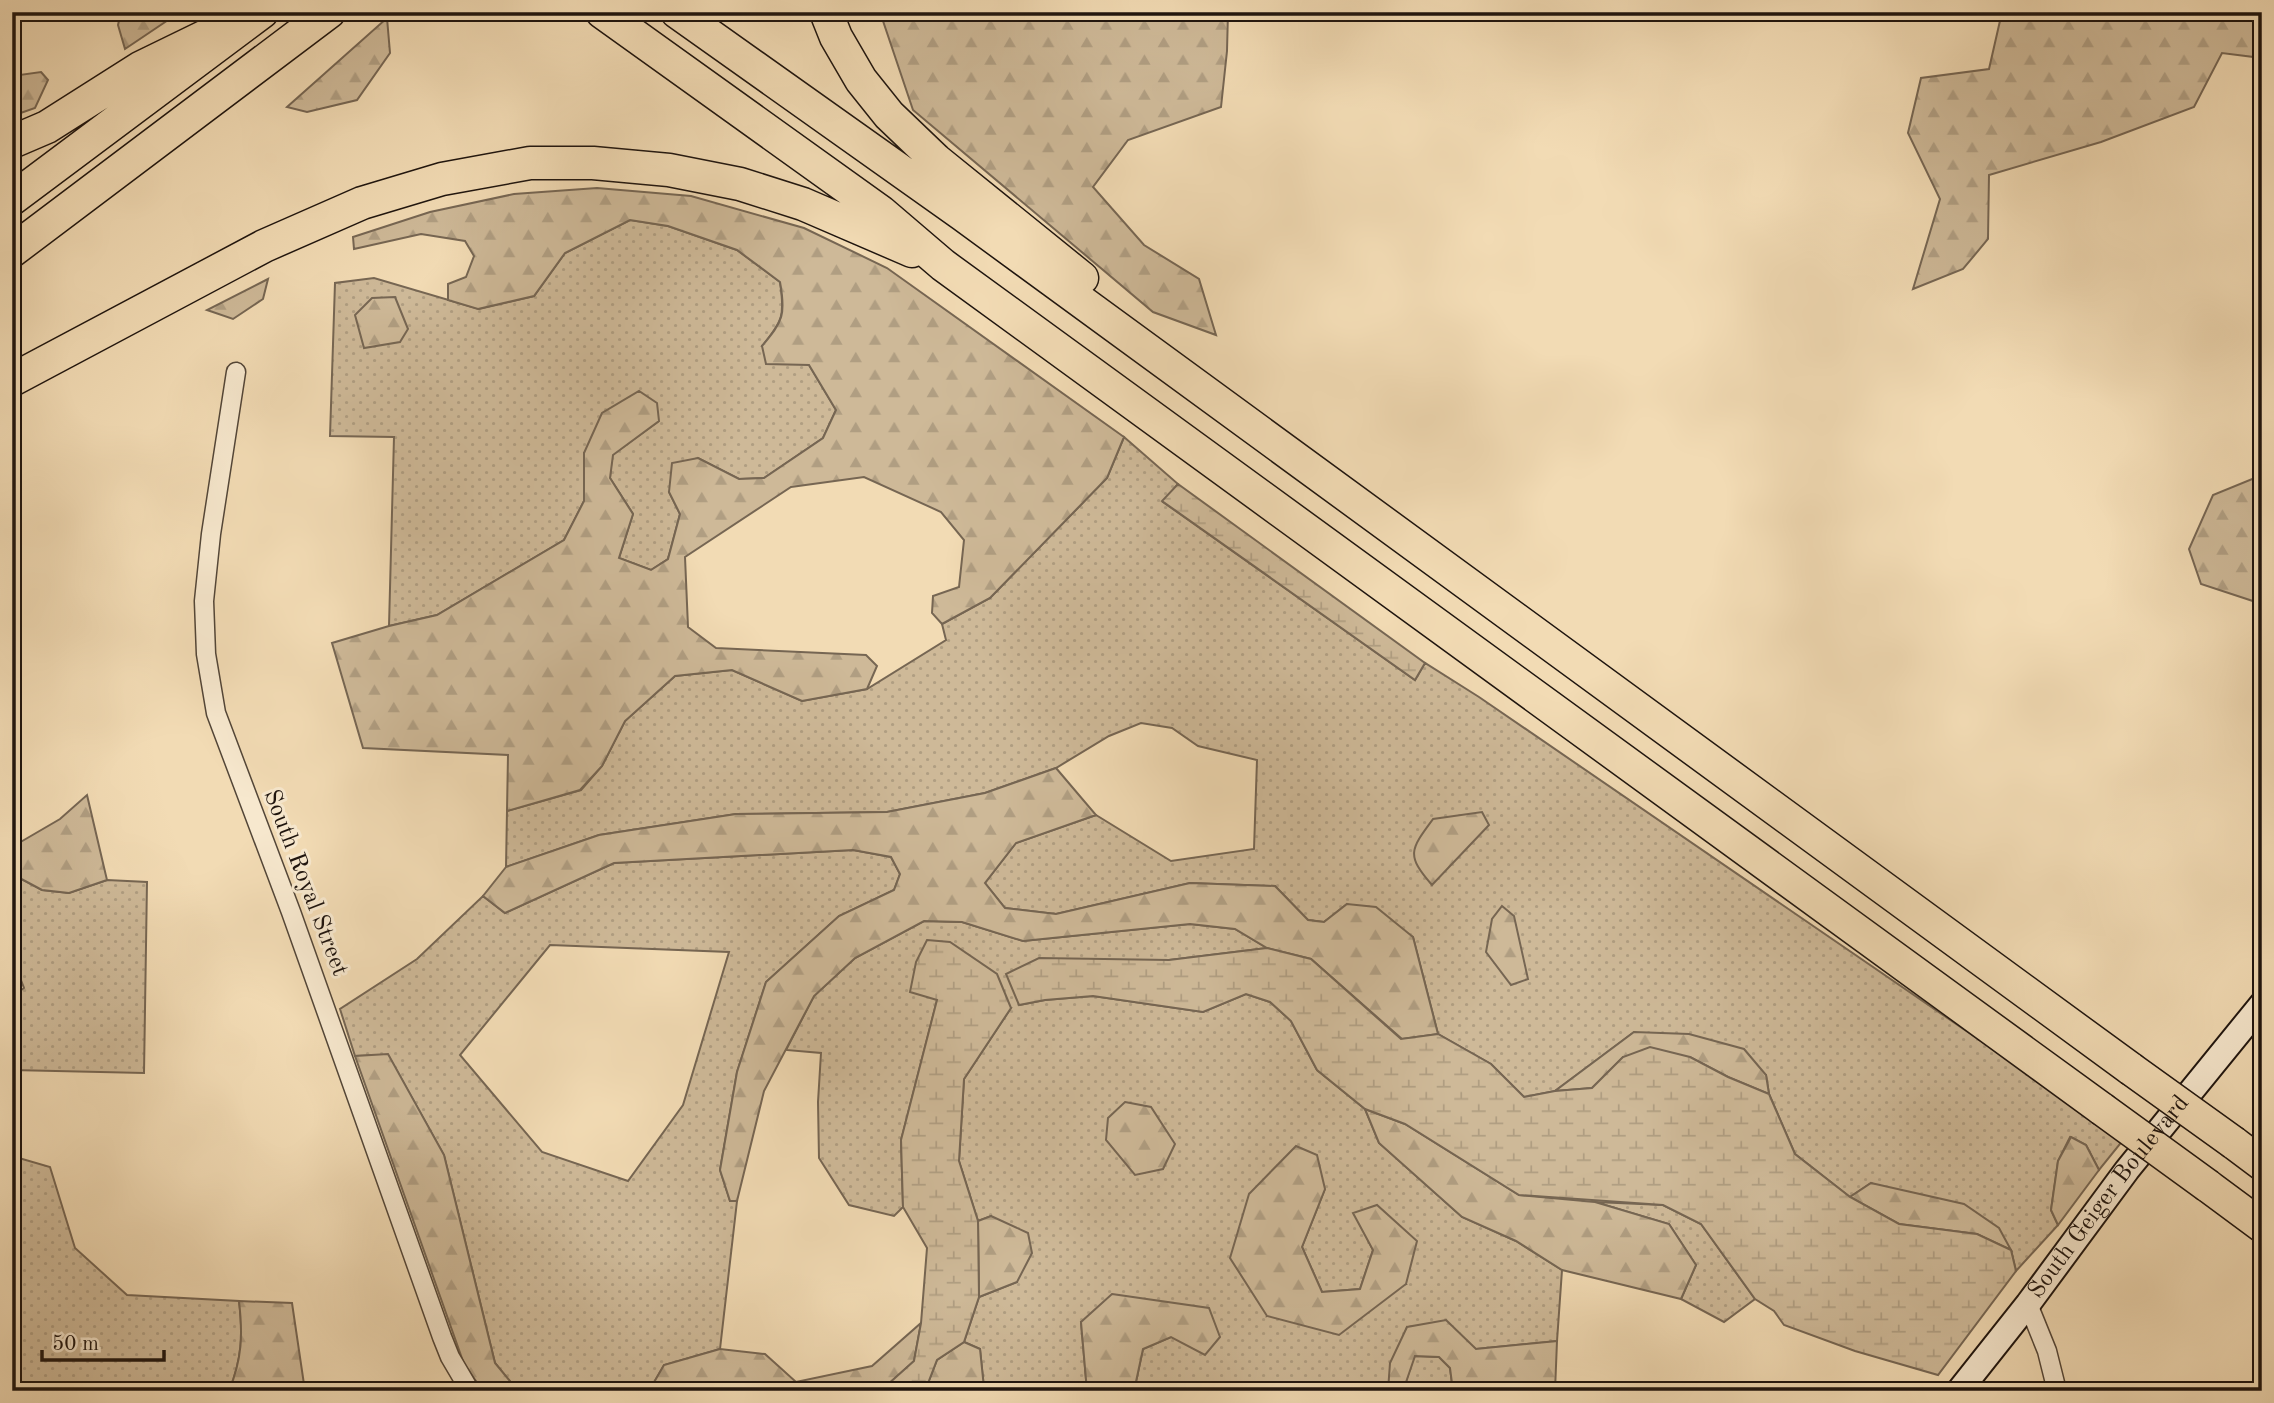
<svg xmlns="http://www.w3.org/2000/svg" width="2274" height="1403" font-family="'Old Standard TT',serif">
	<defs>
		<pattern id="grass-dots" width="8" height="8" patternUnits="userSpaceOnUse" patternTransform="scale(1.75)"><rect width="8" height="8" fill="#ceb998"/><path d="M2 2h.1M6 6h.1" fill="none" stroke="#b09e82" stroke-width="1.8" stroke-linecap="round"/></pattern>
		<pattern id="forest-firs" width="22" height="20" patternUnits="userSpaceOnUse" patternTransform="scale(1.75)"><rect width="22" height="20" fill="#ceb998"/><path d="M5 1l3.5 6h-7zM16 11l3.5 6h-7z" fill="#b09e82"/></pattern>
		<pattern id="wetland-marsh" width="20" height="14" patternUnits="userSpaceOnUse" patternTransform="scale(1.75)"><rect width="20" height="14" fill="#ceb998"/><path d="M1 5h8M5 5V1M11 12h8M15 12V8" fill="none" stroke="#b09e82"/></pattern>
	</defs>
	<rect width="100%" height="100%" fill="#f2dbb4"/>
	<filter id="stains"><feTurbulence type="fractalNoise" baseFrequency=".00286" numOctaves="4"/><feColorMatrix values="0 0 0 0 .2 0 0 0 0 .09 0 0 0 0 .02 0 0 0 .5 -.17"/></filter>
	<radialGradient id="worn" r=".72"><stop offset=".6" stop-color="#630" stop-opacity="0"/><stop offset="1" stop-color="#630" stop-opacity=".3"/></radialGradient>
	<path fill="url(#grass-dots)" stroke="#766653" stroke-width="2" fill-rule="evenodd" d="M 630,220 L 668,226 L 737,250 L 780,282 C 785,315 783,321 762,346 L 809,365 L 836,410 L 823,438 L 764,478 L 739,479 L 698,458 L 669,492 L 680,514 L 668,559 L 651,570 L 619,558 L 633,514 L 610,478 L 612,455 L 659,421 L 584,453 L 584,501 L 564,540 L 437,615 L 389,626 L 394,437 L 330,436 L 335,283 L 374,278 L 479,309 L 534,296 L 565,253 Z
		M 1124,437 L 1178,484 L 1163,502 L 1415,680 L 1425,663 L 1479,697 L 2124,1139 L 2099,1170 L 2086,1145 L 2070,1137 L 2058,1161 L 2051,1210 L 2058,1225 L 2016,1271 L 2011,1250 L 1871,1183 L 1850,1197 L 1795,1154 L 1769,1094 L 1766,1075 L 1634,1032 L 1555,1091 L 1524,1097 L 1491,1064 L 1438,1034 L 1413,937 L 1347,904 L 1324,922 L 1308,920 L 1275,886 L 1190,883 L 1056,914 L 1005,908 L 985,883 L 1016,843 L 1096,815 L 1171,861 L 1254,849 L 1257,760 L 1198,746 L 1172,728 L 1141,723 L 1109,736 L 1056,768 L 985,793 L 887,812 L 736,814 L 599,835 L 506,867 L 507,811 L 581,790 L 602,766 L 625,721 L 675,676 L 732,670 L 802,701 L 867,689 L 946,640 L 942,624 L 990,598 L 1107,478 Z
		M 853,850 L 891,857 L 900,874 L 894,890 L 839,916 L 766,982 L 737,1072 L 720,1170 L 730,1201 L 737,1201 L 720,1349 L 664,1365 L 649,1391 L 518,1391 L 495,1363 L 444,1155 L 388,1055 L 355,1056 L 340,1009 L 417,959 L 483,896 L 505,913 L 614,863 ZM 550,945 L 729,952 L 683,1105 L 628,1181 L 542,1152 L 460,1055 Z
		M 12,874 L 42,890 L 69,893 L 107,880 L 147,882 L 144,1073 L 12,1070 L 12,997 L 24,988 L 17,970 L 12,968 Z
		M 924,921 L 962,922 L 1023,941 L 1190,924 L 1235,929 L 1267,948 L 1169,960 L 1115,960 L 1019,1005 L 1045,1000 L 1093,996 L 1203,1012 L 1246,994 L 1270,1002 L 1291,1021 L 1317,1070 L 1365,1109 L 1379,1143 L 1462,1217 L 1516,1241 L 1562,1270 L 1557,1341 L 1476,1349 L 1407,1327 L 1388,1391 L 1134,1391 L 1143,1349 L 1171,1337 L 1220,1337 L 1081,1322 L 1087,1391 L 988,1391 L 984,1388 L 980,1349 L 964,1342 L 979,1297 L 1017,1282 L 991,1216 L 978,1221 L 959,1161 L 964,1079 L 1011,1008 L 937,1000 L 901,1140 L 903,1207 L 894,1216 L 849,1205 L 819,1158 L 818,1102 L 821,1053 L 786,1050 L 814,996 L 855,958 ZM 1325,1189 L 1302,1247 L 1322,1292 L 1360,1289 L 1373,1250 L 1354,1213 L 1406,1284 L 1267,1316 Z
		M 12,1156 L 50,1167 L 75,1248 L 127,1295 L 239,1301 C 243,1335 242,1359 229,1391 L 12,1391 Z
		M 1595,1202 L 1663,1205 L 1701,1224 L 1755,1299 L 1724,1322 L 1681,1299 L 1696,1265 L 1669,1224 Z
		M 1414,1356 L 1439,1357 L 1450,1368 L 1453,1391 L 1403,1391 Z"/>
	<path fill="url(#forest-firs)" stroke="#766653" stroke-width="2" d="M 121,12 L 180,12 L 125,49 L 118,25 Z
		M 880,12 L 1228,12 L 1227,51 L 1221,107 L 1128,140 L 1093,187 L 1144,245 L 1199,279 L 1216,335 L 1153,312 L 913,110 Z
		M 2002,12 L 2262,12 L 2262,58 L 2222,53 L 2194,107 L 2101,142 L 1989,175 L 1988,239 L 1963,269 L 1913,289 L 1940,199 L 1908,133 L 1921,78 L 1989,69 Z
		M 387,18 L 390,53 L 357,100 L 307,112 L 287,107 Z
		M 41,72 L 48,80 L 35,108 L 12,116 L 12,76 Z
		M 597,188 L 691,196 L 804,228 L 887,268 L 1124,437 L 1107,478 L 990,598 L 942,624 L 932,613 L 933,596 L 959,587 L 964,540 L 941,512 L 864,477 L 791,487 L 685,557 L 688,627 L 716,648 L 866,655 L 877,666 L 867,689 L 802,701 L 732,670 L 675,676 L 625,721 L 602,766 L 580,790 L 507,811 L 508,755 L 363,748 L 332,643 L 389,626 L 437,615 L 564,540 L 584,501 L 584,453 L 602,413 L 639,391 L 657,403 L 659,421 L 613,455 L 610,478 L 633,514 L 619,558 L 651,570 L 668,559 L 680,514 L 669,492 L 672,463 L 698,458 L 739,479 L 764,478 L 823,438 L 836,410 L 809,365 L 766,364 L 762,346 C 783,321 786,315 780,282 L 737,250 L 668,226 L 630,220 L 565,253 L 534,296 L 478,309 L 448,300 L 448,284 L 466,277 L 474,256 L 465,241 L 421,234 L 354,249 L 353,237 L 430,212 L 514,194 Z
		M 268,279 L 263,299 L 233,319 L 207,310 Z
		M 395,297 L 408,329 L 400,342 L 364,348 L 355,315 L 372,298 Z
		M 2262,475 L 2262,604 L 2201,584 L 2189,549 L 2213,495 Z
		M 1056,768 L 1096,815 L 1016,843 L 985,883 L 1005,908 L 1056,914 L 1190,883 L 1275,886 L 1308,920 L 1324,922 L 1347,904 L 1376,907 L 1413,937 L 1438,1034 L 1402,1039 L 1311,959 L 1267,948 L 1235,929 L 1190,924 L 1023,941 L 962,922 L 924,921 L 855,958 L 814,996 L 764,1091 L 737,1201 L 730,1201 L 720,1170 L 737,1072 L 766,982 L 839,916 L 894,890 L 900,874 L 891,857 L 853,850 L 614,863 L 505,913 L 483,896 L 506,867 L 599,835 L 736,814 L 887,812 L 985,793 Z
		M 87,795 L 107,880 L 69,893 L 42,890 L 12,874 L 12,847 L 60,819 Z
		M 1482,812 L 1489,825 L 1432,885 C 1406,855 1410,850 1433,819 Z
		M 1502,906 L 1514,916 L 1528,979 L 1511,985 L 1486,952 L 1492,919 Z
		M 1634,1032 L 1689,1034 L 1744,1049 L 1766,1075 L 1769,1094 L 1728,1077 L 1690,1057 L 1623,1057 L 1592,1088 L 1555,1091 Z
		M 388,1054 L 444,1155 L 495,1363 L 518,1391 L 483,1391 L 464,1364 L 355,1056 Z
		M 1125,1102 L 1151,1107 L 1175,1144 L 1163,1169 L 1135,1175 L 1106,1140 L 1108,1118 Z
		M 1365,1109 L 1405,1124 L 1519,1195 L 1595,1202 L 1669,1224 L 1696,1265 L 1681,1299 L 1562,1270 L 1516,1241 L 1462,1217 L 1379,1143 Z
		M 2071,1137 L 2086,1145 L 2099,1170 L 2058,1225 L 2051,1210 L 2058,1161 Z
		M 1296,1146 L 1317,1155 L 1325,1189 L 1302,1247 L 1322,1292 L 1360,1289 L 1373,1250 L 1353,1213 L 1377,1205 L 1417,1241 L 1406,1284 L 1339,1335 L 1267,1316 L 1230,1258 L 1249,1194 Z
		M 1871,1183 L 1964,1204 L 1999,1228 L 2011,1250 L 1977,1234 L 1899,1224 L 1850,1197 Z
		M 991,1216 L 1028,1233 L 1032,1253 L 1017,1282 L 979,1297 L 978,1221 Z
		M 1112,1294 L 1209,1308 L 1220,1337 L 1205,1355 L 1171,1337 L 1143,1349 L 1134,1391 L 1087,1391 L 1081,1322 Z
		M 239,1301 L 292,1303 L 305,1391 L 229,1391 C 242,1359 243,1335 239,1301 Z
		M 1446,1320 L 1476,1349 L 1557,1341 L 1555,1391 L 1453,1391 L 1450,1368 L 1439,1357 L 1415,1356 L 1403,1391 L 1388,1391 L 1390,1363 L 1407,1327 Z
		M 921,1323 L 914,1361 L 886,1386 L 887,1391 L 649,1391 L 664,1365 L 720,1349 L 765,1354 L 796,1382 L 872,1366 Z
		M 964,1342 L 980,1349 L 984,1388 L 988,1391 L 925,1391 L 937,1360 Z"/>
	<path fill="url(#wetland-marsh)" stroke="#766653" stroke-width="2" d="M 1178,484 L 1425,663 L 1415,680 L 1162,501 Z
		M 927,940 L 950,942 L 997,974 L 1011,1008 L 964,1079 L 959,1161 L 978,1221 L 979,1297 L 964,1342 L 937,1360 L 925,1391 L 887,1391 L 886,1386 L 914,1361 L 921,1323 L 927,1248 L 903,1207 L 901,1140 L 937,1000 L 910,992 L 916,962 Z
		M 1267,948 L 1311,959 L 1401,1039 L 1438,1034 L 1491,1064 L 1524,1097 L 1555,1091 L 1592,1088 L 1623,1057 L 1650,1047 L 1690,1057 L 1728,1077 L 1769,1094 L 1795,1154 L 1850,1197 L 1899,1224 L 1977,1234 L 2011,1250 L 2016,1271 L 1938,1375 L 1855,1351 L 1784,1325 L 1774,1311 L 1755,1299 L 1701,1224 L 1663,1205 L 1519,1195 L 1405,1124 L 1365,1109 L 1317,1070 L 1291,1021 L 1270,1002 L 1246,994 L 1203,1012 L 1093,996 L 1045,1000 L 1019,1005 L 1006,974 L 1039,958 L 1169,960 Z"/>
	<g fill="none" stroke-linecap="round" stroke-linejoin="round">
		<defs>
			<path id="street" d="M 236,372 L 211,534 L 204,601 L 206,654 L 216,713 L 291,912 L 442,1337 L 450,1357 L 470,1391
				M 2028,1304 L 2047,1351 L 2057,1391"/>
			<g id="secondary">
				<path id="s1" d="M 1959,1391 L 2028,1304 L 2127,1170 L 2262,1004"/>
			</g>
			<path id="highway" d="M 602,12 L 881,212 L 943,265 L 2102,1109
				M 677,12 L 963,215 L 2131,1069
				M 826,12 L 836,37 L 861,80 L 889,115 L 936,160 L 1082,278
				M 12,142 L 47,127 L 140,68 L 214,32
				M 12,199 L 262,12
				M 12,251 L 329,12
				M 12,380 L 264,246 L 362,203 L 442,179 L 530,163 L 593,163 L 669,170 L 740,184 L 803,204 L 912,251
				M 2234,1143 L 2262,1164
				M 2208,1186 L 2262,1226"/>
		</defs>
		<use href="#street" stroke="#534638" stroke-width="21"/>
		<use href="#secondary" stroke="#1e140e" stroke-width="28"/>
		<use href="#highway" stroke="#1e140e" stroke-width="35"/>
		<use href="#street" stroke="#f7e8ce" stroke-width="18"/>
		<use href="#secondary" stroke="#f7e8ce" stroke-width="24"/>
		<use href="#highway" stroke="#f2dbb4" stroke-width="32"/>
		<defs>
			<path id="highway-bridge" d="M 2131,1069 L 2234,1143
				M 2102,1109 L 2208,1186"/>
		</defs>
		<use href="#highway-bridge" stroke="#1e140e" stroke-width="35" stroke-linecap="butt"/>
		<use href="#highway-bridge" stroke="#f2dbb4" stroke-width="32"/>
	</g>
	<g text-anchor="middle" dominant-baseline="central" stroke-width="6" stroke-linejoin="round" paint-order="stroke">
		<g font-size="24" fill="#1e140e" stroke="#f7e8ce">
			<text transform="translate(305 883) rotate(69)">South Royal Street</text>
			<text stroke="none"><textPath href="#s1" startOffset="245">South Geiger Boulevard</textPath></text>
		</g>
	</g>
	<rect width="2274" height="1403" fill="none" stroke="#f2dbb4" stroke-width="42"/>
	<rect x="14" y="14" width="2246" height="1375" fill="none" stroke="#1e140e" stroke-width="3.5"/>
	<rect x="21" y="21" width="2232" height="1361" fill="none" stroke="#1e140e" stroke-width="2"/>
	<path d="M42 1350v10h122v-10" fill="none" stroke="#1e140e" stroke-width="3.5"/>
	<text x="52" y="1350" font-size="21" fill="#1e140e" stroke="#f7e8ce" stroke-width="5" paint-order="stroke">50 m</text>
	<rect width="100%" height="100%" filter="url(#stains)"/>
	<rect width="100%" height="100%" fill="url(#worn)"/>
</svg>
